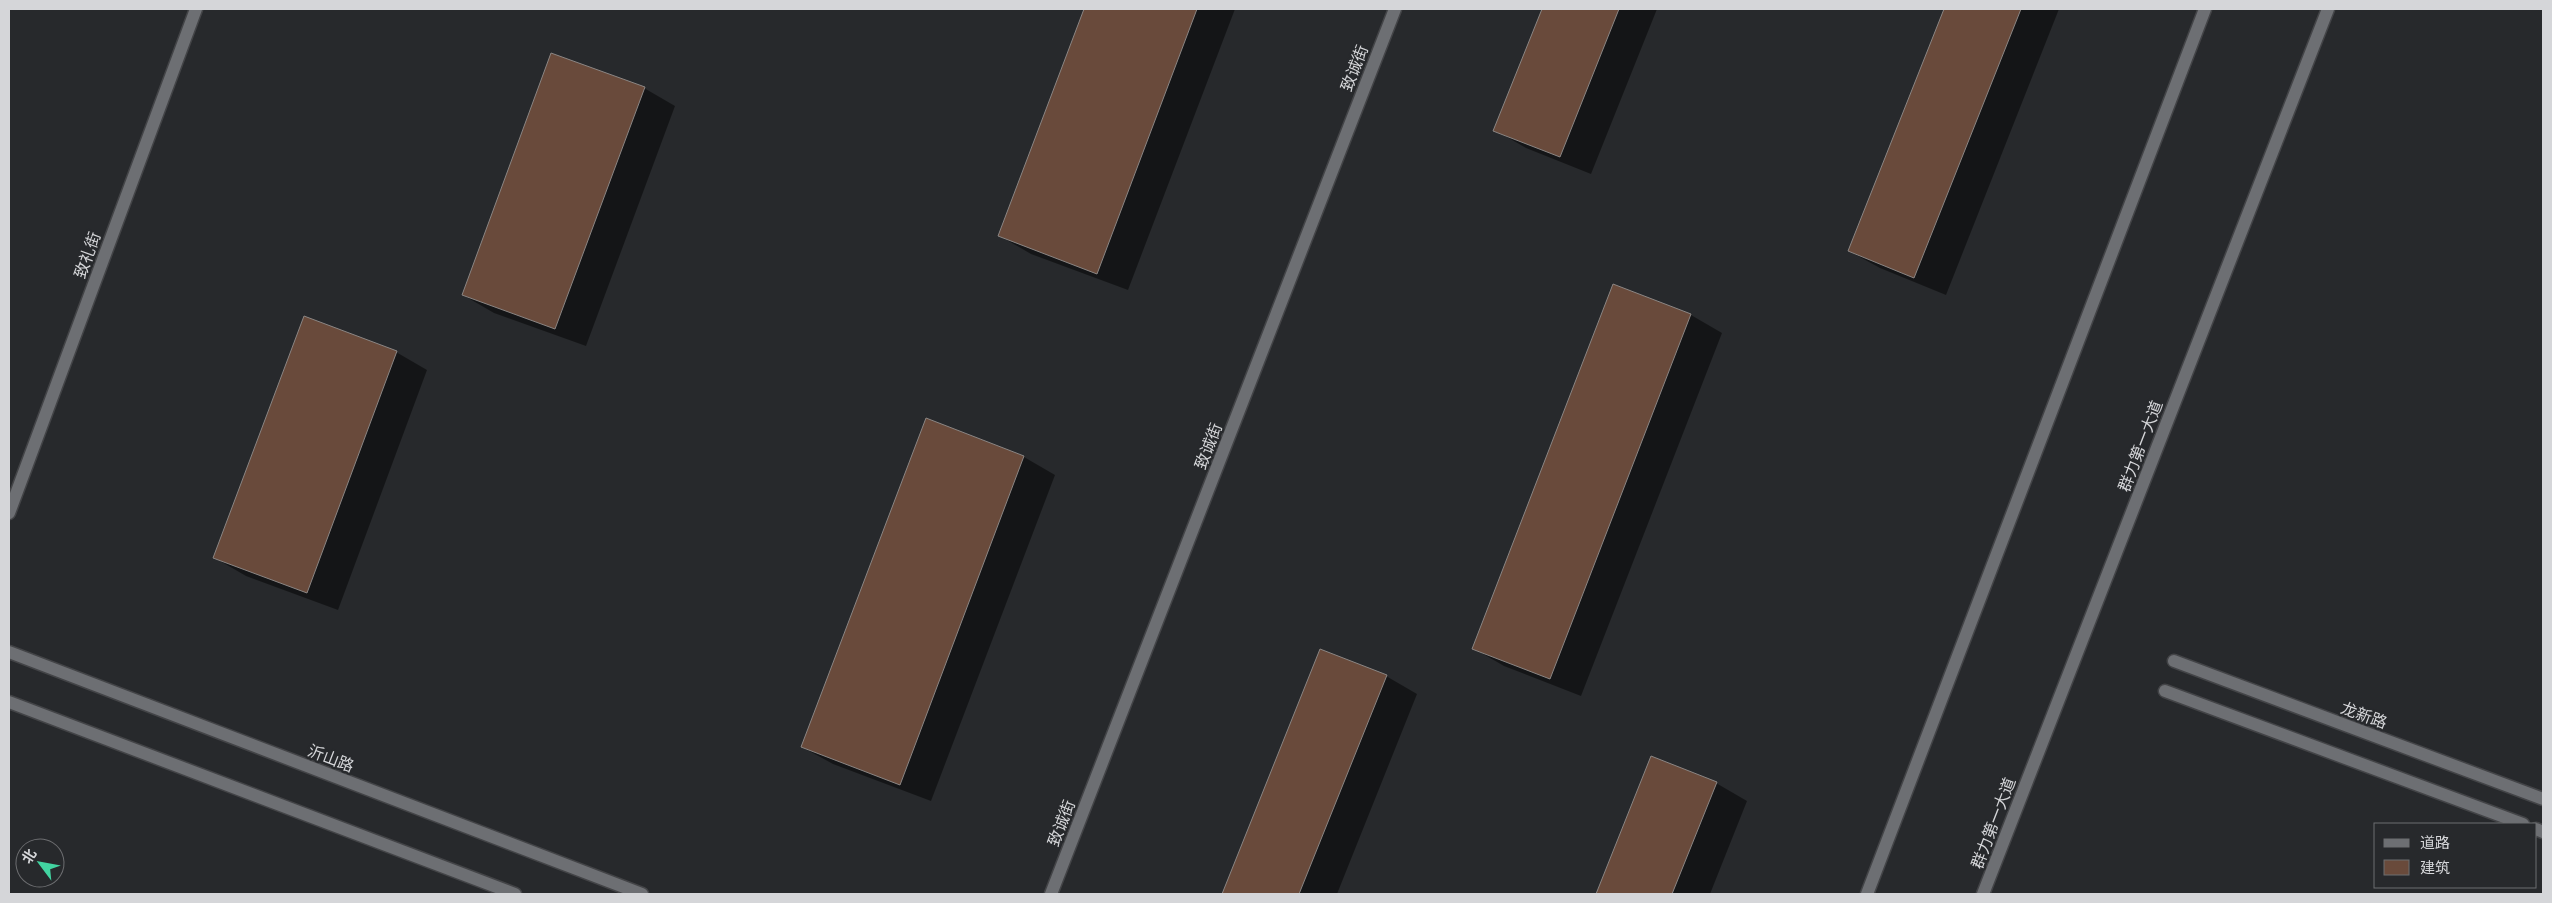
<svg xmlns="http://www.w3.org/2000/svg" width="2552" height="903" font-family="Manrope,'Noto Sans SC',sans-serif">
	<rect width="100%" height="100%" fill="#27292c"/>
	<path fill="#0007" d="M 1086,9 L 1235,9 L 1128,290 L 1031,254 L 1000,236 Z
		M 1543,9 L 1657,9 L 1591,174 L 1526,148 L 1495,130 Z
		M 1946,9 L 2059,9 L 1946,295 L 1880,268 L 1849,251 Z
		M 644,88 L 675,106 L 586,346 L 494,313 L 463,295 Z
		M 1614,285 L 1691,315 L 1722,333 L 1581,696 L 1504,666 L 1473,648 Z
		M 396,352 L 427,370 L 338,610 L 246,576 L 215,558 Z
		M 926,420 L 1024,457 L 1055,475 L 931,801 L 833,764 L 802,747 Z
		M 1321,650 L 1386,676 L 1417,694 L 1337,894 L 1224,894 Z
		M 1652,758 L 1716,783 L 1747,801 L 1710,894 L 1597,894 Z"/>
	<path fill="#694a3b" stroke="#8b8684" d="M 1084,9 L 1197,9 L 1097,274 L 998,236 Z
		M 1542,9 L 1619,9 L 1560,157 L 1493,131 Z
		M 1944,9 L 2021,9 L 1914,278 L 1848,251 Z
		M 551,53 L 645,87 L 555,329 L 462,295 Z
		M 1613,284 L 1691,314 L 1550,679 L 1472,649 Z
		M 304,316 L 397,351 L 307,593 L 213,558 Z
		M 926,418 L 1024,456 L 900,785 L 801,747 Z
		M 1320,649 L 1387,675 L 1299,894 L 1222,894 Z
		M 1651,756 L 1717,782 L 1672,894 L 1596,894 Z"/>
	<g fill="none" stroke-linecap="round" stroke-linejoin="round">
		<defs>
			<path id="secondary" d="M 9,513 L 196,9
				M 9,652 L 642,894
				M 2174,661 L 2543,799
				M 2165,691 L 2523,824
				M 9,702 L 515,894
				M 2536,829 L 2543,832
				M 1051,894 L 1395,9
				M 1867,894 L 2205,9
				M 1983,894 L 2328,9"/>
		</defs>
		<use href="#secondary" stroke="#434447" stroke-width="15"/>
		<use href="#secondary" stroke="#6d6f73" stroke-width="12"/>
	</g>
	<g text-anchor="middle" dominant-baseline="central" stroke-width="4.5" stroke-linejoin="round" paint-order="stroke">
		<g font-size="16" fill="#d5d6d9" stroke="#27292c">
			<text transform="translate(1354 68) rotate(-69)">致诚街</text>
			<text transform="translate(87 255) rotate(-70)">致礼街</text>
			<text transform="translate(1208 446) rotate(-69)">致诚街</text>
			<text transform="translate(2140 446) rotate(-69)">群力第一大道</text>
			<text transform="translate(2364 715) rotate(20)">龙新路</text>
			<text transform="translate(331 758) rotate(21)">沂山路</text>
			<text transform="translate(1061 823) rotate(-69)">致诚街</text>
			<text transform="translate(1993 823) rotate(-69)">群力第一大道</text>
		</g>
	</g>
	<rect width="2552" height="903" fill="none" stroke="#d5d6d9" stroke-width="20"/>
	<rect x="2374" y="823" width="162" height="65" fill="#27292c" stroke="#6d6e71"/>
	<rect x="2384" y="839" width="25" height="8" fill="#6d6f73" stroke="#6d6e71"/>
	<text x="2420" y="848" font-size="15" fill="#d5d6d9">道路</text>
	<rect x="2384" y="860" width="25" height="15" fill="#694a3b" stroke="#6d6e71"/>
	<text x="2420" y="873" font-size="15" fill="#d5d6d9">建筑</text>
	<g transform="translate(40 863) rotate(302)"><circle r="24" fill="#27292c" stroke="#6d6e71"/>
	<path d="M0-4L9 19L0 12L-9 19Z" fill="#42d4a1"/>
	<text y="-8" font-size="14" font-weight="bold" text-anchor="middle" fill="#d5d6d9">北</text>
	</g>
</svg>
